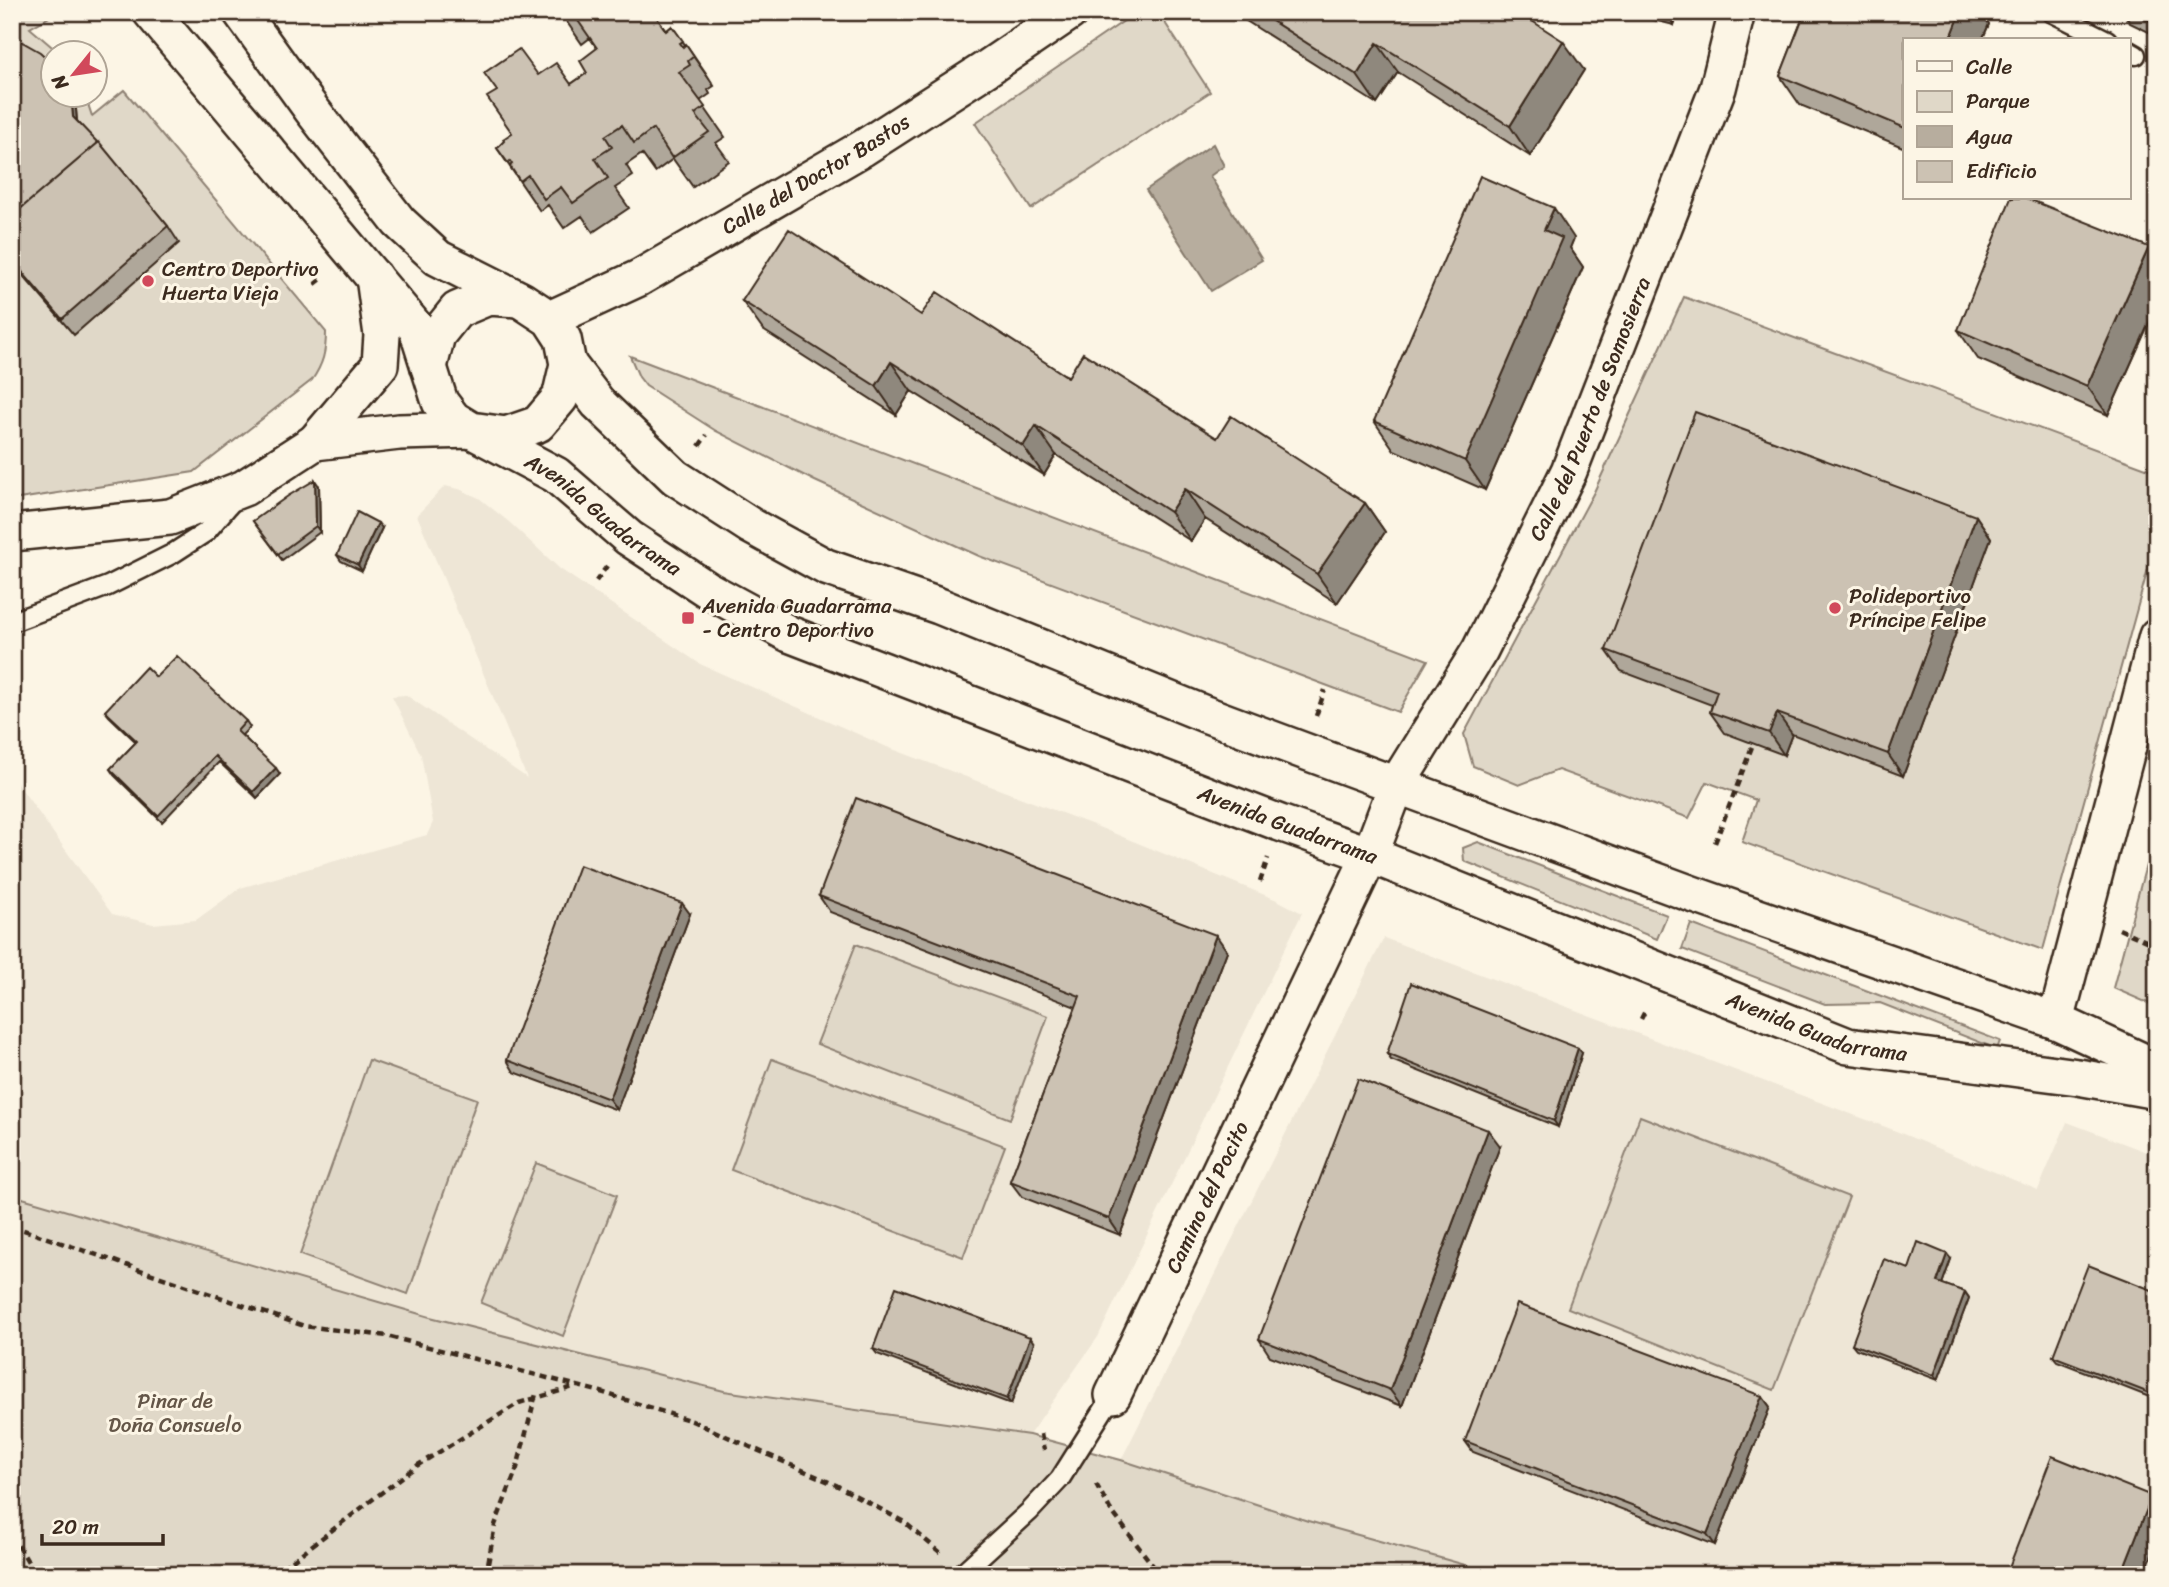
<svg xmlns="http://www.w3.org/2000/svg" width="2169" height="1587" font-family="Sriracha,sans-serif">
	<rect width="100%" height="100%" fill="#fcf5e5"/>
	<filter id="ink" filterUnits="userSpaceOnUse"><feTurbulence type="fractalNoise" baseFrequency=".0143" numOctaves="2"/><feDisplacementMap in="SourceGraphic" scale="14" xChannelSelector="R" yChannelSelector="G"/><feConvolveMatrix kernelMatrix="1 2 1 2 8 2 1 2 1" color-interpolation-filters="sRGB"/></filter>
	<g filter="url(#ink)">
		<path fill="#eee6d6" d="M 445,486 L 459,489 L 479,498 L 509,522 L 560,569 L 700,664 L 887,747 L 1096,826 L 1277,900 L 1302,913 L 1098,1337 L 1029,1435 L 724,1391 L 430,1317 L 12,1195 L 12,776 L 112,914 L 153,924 L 196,920 L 240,888 L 427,835 L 433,822 L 421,755 L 392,696 L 406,695 L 527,778 L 417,515 Z
			M 1384,938 L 1891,1129 L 2038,1190 L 2067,1122 L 2157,1156 L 2157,1575 L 1501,1575 L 1308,1521 L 1121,1460 Z"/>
		<path fill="#e0d8c8" stroke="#8e8173" stroke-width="2" d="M 12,12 L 58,12 L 30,28 L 58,52 L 52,52 L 52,94 L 85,95 L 92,116 L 124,90 L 326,332 C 326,352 323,364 312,380 L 194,472 L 12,500 Z
			M 1137,12 L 1158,12 L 1210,92 L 1031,209 L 975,123 Z
			M 1684,297 L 2157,472 L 2157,536 L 2043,950 L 1742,842 L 1756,800 L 1707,782 L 1689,818 L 1558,770 L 1519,785 L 1473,766 L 1464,734 L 1594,492 Z
			M 630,356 L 1428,660 L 1398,712 L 979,556 L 815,481 L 716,431 L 646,386 L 639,377 Z
			M 1478,842 L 1667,915 L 1657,939 L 1464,861 L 1463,848 Z
			M 2146,865 L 2157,869 L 2157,1007 L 2113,988 Z
			M 1691,924 L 2000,1041 L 1997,1049 L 1880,1003 L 1825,1004 L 1682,949 Z
			M 856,944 L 1048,1016 L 1010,1119 L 817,1044 Z
			M 772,1059 L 1005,1146 L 963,1257 L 731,1170 Z
			M 369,1060 L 477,1099 L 408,1294 L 300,1255 Z
			M 1640,1116 L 1849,1197 L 1774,1390 L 1568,1308 Z
			M 536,1163 L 617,1195 L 563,1336 L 481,1303 Z
			M 12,1195 L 430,1317 L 724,1391 L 1029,1435 L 1121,1460 L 1308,1521 L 1501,1575 L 12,1575 Z"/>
		<path fill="#b7ad9e" stroke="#85796b" stroke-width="2" d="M 1213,144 L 1224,166 L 1210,176 L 1262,260 L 1211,291 L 1146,190 Z"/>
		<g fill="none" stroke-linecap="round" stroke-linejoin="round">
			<defs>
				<path id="service" d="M 2051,12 L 2107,40
					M 2129,51 L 2136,55
					M 12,622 L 108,586 L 172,554 L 206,532 L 235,498
					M 960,1575 L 1030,1511 L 1060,1479 L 1113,1395"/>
				<g id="minor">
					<path d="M 151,12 L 417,329 L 440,402 L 453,419 L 471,430 L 506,435 L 538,424 L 560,398 L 568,364 L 563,339 L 550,319 L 521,300 L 438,258 L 399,222 L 312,110 L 241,12"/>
					<path id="s1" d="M 550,319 L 639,278 L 863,148 L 989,67 L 1070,12"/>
					<path d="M 568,364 L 598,403 L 675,477 L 751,526 L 826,567 L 939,606 L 1205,714 L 1304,751 L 1692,894 L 2056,1021 L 2157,1068"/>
					<path d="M 429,367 L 437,335 L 457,310 L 488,297 L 518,299"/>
					<path d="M 315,442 L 380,365 L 382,335 L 374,277"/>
					<path id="s2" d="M 12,533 L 170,517 L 244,488 L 315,442 L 399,432 L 471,430 L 556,475 L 629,538 L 708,590 L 789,634 L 1280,823 L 1370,855 L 1848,1046 L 2078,1077 L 2157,1091"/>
					<path d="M 2056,1021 L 2157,636"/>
					<path id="s3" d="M 1113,1395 L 1370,855 L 1397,784 L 1480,650 L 1569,471 L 1718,88 L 1737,12"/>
				</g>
			</defs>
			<use href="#service" stroke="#3b2a1e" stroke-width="23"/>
			<use href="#minor" stroke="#3b2a1e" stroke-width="40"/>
			<path stroke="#3b2a1e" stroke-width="4.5" stroke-dasharray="7 5" stroke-linecap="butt" d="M 315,284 L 324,277
				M 699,446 L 707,435
				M 596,581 L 607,566
				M 1316,716 L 1325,690
				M 1715,843 L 1753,744
				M 1260,882 L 1268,858
				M 2119,929 L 2157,946
				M 2154,1017 L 2157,1013
				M 1641,1019 L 1645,1011
				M 12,1226 L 304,1326 L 387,1336 L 601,1392 L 692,1421 L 836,1485 L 904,1522 L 941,1553
				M 1041,1434 L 1044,1450
				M 1096,1484 L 1110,1509 L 1160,1575
				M 12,1535 L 36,1575
				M 273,1575 L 418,1465 L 519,1403 L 577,1386
				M 486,1575 L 495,1525 L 517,1468 L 536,1394"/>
			<use href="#service" stroke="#fcf5e5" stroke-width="18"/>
			<use href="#minor" stroke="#fcf5e5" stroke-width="35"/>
		</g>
		<path fill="#afa79a" stroke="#3b2a1e" stroke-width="2" d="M 535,12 L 554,12 L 550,15 L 547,12 L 539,18 Z
			M 560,12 L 627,12 L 631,18 L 666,31 L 672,26 L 714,86 L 708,90 L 710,94 L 700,101 L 725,137 L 716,143 L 729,161 L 693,187 L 673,159 L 655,172 L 642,154 L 626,165 L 633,176 L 615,188 L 629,208 L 593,232 L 582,216 L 564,228 L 548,205 L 540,211 L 497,148 L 512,133 L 538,75 L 571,84 L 587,73 L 597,48 L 590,38 L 582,44 Z
			M 1237,12 L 1518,12 L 1584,70 L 1530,156 L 1398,72 L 1377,104 L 1240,17 Z
			M 1622,12 L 1678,12 L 1674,25 Z
			M 1805,12 L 1981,12 L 1989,24 L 1982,40 L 1905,40 L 1905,148 L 1800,105 L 1780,76 Z
			M 2123,12 L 2157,12 L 2157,36 L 2130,23 Z
			M 12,28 L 52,94 L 74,94 L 75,97 L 77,121 L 168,226 L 179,243 L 74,335 L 12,263 Z
			M 1574,238 L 1570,248 L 1583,267 L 1485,490 L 1394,450 L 1374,421 Z
			M 2149,247 L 2157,257 L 2157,305 L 2108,415 L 1978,359 L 1958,330 Z
			M 742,301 L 921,315 L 1217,438 L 1365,503 L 1385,532 L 1337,603 L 1205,519 L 1191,541 L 1056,455 L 1044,475 L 911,391 L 896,415 L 763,330 Z
			M 319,486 L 320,532 L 282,560 L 253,521 Z
			M 1976,516 L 1991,538 L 1903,776 L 1792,734 L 1784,755 L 1725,733 L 1710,712 L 1712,705 L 1621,671 L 1606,650 Z
			M 382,528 L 362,571 L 341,561 L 337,555 Z
			M 156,677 L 246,721 L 250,727 L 242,735 L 280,774 L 257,798 L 219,762 L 162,822 L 114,775 L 110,769 L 136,742 L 109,716 L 105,711 Z
			M 819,896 L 1227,951 L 1120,1235 L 1022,1197 L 1010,1181 L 1076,1007 L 830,912 Z
			M 690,914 L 617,1110 L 514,1072 L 507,1060 Z
			M 1582,1053 L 1558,1127 L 1391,1060 L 1387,1054 Z
			M 1500,1146 L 1402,1406 L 1270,1356 L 1259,1339 Z
			M 1951,1259 L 1942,1284 L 1965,1292 L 1969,1298 L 1938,1380 L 1856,1349 L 1852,1344 L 1909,1269 Z
			M 2157,1292 L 2157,1400 L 2057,1361 L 2053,1356 Z
			M 1034,1343 L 1011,1404 L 877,1354 L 873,1349 Z
			M 1762,1396 L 1770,1407 L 1715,1545 L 1473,1452 L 1465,1441 Z"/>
		<path fill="#8f887d" stroke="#3b2a1e" stroke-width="2" d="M 1665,12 L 1678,12 L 1674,25 Z
			M 1961,12 L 1981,12 L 1989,24 L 1982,40 L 1950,40 Z
			M 2156,16 L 2157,17 L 2157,29 L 2153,23 Z
			M 1563,41 L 1584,70 L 1530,156 L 1510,126 Z
			M 1377,43 L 1398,72 L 1377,104 L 1357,75 Z
			M 686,44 L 706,73 L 714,86 Z
			M 71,94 L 74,94 L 75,97 L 77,123 L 73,117 Z
			M 1554,208 L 1574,238 L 1570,248 L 1583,267 L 1485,490 L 1465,461 L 1544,230 Z
			M 2149,247 L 2157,257 L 2157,305 L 2108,415 L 2087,386 Z
			M 891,362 L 911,391 L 896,415 L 876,386 Z
			M 1036,426 L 1056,455 L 1044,475 L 1023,446 Z
			M 315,480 L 319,486 L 320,532 L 316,526 Z
			M 1185,489 L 1205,519 L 1191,541 L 1170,512 Z
			M 1365,503 L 1385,532 L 1337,603 L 1317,574 Z
			M 1976,516 L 1991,538 L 1903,776 L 1888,754 Z
			M 378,523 L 382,528 L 362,571 L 358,565 Z
			M 1777,713 L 1792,734 L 1784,755 L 1769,733 Z
			M 276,768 L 280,774 L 257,798 L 253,792 Z
			M 682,903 L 690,914 L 617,1110 L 609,1099 Z
			M 1216,935 L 1227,951 L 1120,1235 L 1109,1219 Z
			M 1578,1048 L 1582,1053 L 1558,1127 L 1554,1121 Z
			M 1488,1130 L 1500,1146 L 1402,1406 L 1390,1390 Z
			M 1947,1254 L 1951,1259 L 1941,1287 L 1937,1282 Z
			M 1965,1292 L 1969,1298 L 1938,1380 L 1934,1375 Z
			M 1030,1337 L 1034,1343 L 1011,1404 L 1007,1399 Z
			M 1762,1396 L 1770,1407 L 1715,1545 L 1707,1534 Z
			M 2152,1496 L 2157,1502 L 2157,1543 L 2144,1575 L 2121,1575 Z"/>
		<path fill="#ccc2b3" stroke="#3b2a1e" stroke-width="2" d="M 572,12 L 626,12 L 630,18 L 639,12 L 653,12 L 666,31 L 672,26 L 683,41 L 680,43 L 683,47 L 686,44 L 694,56 L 688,61 L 690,65 L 679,72 L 705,107 L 695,114 L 709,132 L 672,158 L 653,129 L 634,143 L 622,125 L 605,136 L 612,147 L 595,158 L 608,178 L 573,203 L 561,187 L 544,199 L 528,175 L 520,181 L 510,166 L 512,164 L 510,161 L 508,163 L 497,148 L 504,141 L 503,139 L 512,133 L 487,97 L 497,91 L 484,73 L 519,49 L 538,75 L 556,63 L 571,84 L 587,73 L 580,61 L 597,48 Z
			M 1258,12 L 1518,12 L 1563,41 L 1510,126 L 1377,43 L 1357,75 Z
			M 1805,12 L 1961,12 L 1950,40 L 1905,40 L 1905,128 L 1780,76 Z
			M 2131,12 L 2157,12 L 2157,16 L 2156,16 L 2153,23 Z
			M 12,29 L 19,40 L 40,52 L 52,63 L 52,94 L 71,94 L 73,117 L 98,143 L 12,216 Z
			M 99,142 L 168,226 L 62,319 L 12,260 L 12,216 Z
			M 1480,176 L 1554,208 L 1544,230 L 1562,238 L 1465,461 L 1374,421 Z
			M 2011,198 L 2026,198 L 2149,247 L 2087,386 L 1958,330 Z
			M 789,229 L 921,315 L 937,292 L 1068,377 L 1083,353 L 1217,438 L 1231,416 L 1365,503 L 1317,574 L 1185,489 L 1170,512 L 1036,426 L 1023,446 L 891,362 L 876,386 L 742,301 Z
			M 1695,412 L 1976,516 L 1888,754 L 1777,713 L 1769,733 L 1739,722 L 1710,712 L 1717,691 L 1606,650 Z
			M 315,480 L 316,526 L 278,554 L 253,521 L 288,496 Z
			M 357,512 L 378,523 L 358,565 L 337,555 Z
			M 177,656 L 246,721 L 237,731 L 276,768 L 253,792 L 215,756 L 158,816 L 110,769 L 137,741 L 105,711 L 146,667 L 156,677 Z
			M 856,798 L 1216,935 L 1109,1219 L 1010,1181 L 1080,996 L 819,896 Z
			M 579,865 L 682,903 L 609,1099 L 507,1060 Z
			M 1411,983 L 1578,1048 L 1554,1121 L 1387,1054 Z
			M 1358,1079 L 1488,1130 L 1390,1390 L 1259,1339 Z
			M 1918,1242 L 1947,1254 L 1937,1282 L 1965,1292 L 1934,1375 L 1852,1344 L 1884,1259 L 1909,1269 Z
			M 2088,1265 L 2157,1292 L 2157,1396 L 2053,1356 Z
			M 896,1287 L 1030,1337 L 1007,1399 L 873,1349 Z
			M 1517,1304 L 1762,1396 L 1707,1534 L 1465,1441 Z
			M 2052,1456 L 2152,1496 L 2121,1575 L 2006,1575 Z"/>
	</g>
	<g fill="#d1495b" stroke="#fcf5e5" stroke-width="2.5">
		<circle cx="148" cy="281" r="7"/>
		<circle cx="1835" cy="608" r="7"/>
		<rect x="681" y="611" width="14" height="14" rx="3.5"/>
	</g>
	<g text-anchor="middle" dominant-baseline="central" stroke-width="6" stroke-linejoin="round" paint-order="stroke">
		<g font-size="21" fill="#3b2a1e" stroke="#fcf5e5">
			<text stroke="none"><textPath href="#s1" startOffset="303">Calle del Doctor Bastos</textPath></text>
			<text stroke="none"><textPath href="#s3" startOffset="1097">Calle del Puerto de Somosierra</textPath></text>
			<text stroke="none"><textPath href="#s2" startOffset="637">Avenida Guadarrama</textPath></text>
			<text stroke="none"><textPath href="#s2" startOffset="1393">Avenida Guadarrama</textPath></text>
			<text stroke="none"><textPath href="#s2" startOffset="1960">Avenida Guadarrama</textPath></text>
			<text stroke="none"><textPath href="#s3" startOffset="219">Camino del Pocito</textPath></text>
		</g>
		<g font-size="21" fill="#3b2a1e" stroke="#fcf5e5" text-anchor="start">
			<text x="162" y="269">Centro Deportivo<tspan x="162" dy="24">Huerta Vieja</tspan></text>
			<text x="1849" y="596">Polideportivo<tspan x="1849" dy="24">Príncipe Felipe</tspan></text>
			<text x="702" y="606">Avenida Guadarrama<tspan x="702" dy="24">- Centro Deportivo</tspan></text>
		</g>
		<g font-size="21" fill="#645648" stroke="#fcf5e5">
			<text x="175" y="1401">Pinar de<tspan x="175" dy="24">Doña Consuelo</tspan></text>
		</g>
	</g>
	<rect width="2169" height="1587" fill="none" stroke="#fcf5e5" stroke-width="42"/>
	<rect x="21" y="21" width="2127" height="1545" fill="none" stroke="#3b2a1e" stroke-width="2.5" filter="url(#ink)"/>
	<rect x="1903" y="38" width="228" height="161" fill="#fcf5e5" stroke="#afa495" stroke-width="2"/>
	<rect x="1917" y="61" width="35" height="10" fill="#fcf5e5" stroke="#afa495" stroke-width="2"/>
	<text x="1966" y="74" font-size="21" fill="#3b2a1e">Calle</text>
	<rect x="1917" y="91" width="35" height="21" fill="#e0d8c8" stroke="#afa495" stroke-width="2"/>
	<text x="1966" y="108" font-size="21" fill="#3b2a1e">Parque</text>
	<rect x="1917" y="126" width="35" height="21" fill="#b7ad9e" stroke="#afa495" stroke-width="2"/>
	<text x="1966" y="144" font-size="21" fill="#3b2a1e">Agua</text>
	<rect x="1917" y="161" width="35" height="21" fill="#ccc2b3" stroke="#afa495" stroke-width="2"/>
	<text x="1966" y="178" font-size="21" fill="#3b2a1e">Edificio</text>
	<g transform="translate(74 74) rotate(240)"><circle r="33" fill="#fcf5e5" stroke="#afa495" stroke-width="2"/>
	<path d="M0-5L12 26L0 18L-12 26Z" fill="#d1495b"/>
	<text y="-10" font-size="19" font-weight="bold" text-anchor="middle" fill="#3b2a1e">N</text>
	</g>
	<path d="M42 1534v10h121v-10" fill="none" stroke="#3b2a1e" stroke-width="3.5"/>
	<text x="52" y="1534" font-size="21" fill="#3b2a1e" stroke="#fcf5e5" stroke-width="5" paint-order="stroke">20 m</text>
</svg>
